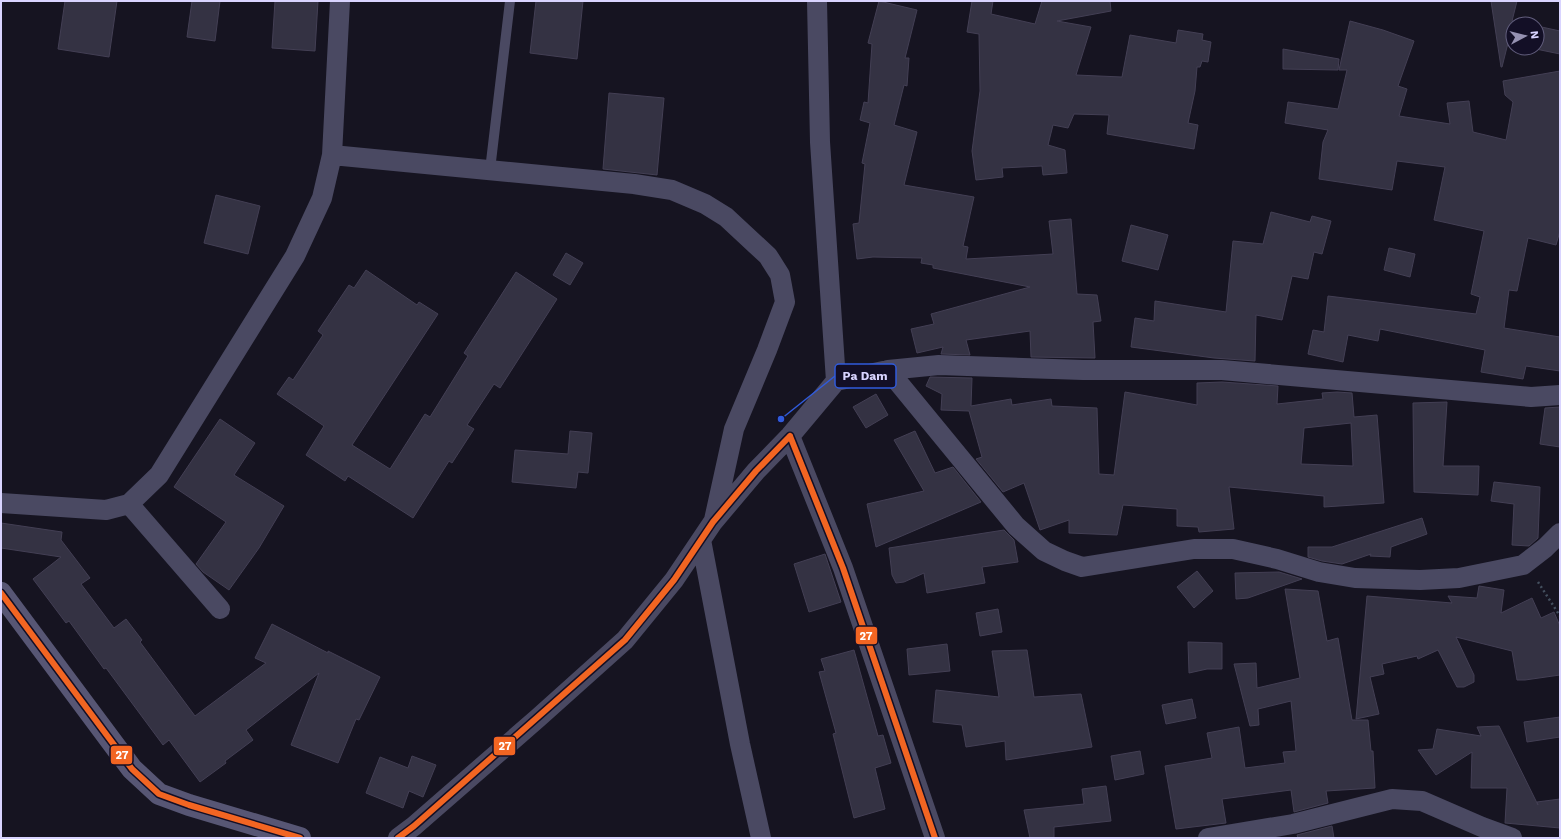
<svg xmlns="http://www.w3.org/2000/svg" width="1561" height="839" font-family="'Work Sans',sans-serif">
	<rect width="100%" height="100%" fill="#161421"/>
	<path fill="#343243" stroke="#433f54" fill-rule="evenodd" d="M 65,1 L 117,1 L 109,57 L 58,49 Z
		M 192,1 L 220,1 L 215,41 L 187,37 Z
		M 275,1 L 318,1 L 315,51 L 272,48 Z
		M 536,1 L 583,1 L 577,59 L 530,53 Z
		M 879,1 L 917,10 L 905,58 L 909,58 L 907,86 L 904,85 L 894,125 L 917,132 L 904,185 L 974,197 L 963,246 L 968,247 L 966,259 L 1053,254 L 1049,221 L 1071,219 L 1077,294 L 1097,295 L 1101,321 L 1093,322 L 1095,358 L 1031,357 L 1030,331 L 966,340 L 970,355 L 941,354 L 943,347 L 917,353 L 911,329 L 934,324 L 931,314 L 1030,287 L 933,268 L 933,265 L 921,263 L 922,258 L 873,257 L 857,259 L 853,224 L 859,223 L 865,164 L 862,163 L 870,123 L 860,120 L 864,102 L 868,103 L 872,44 L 868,43 Z
		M 972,1 L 993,1 L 991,14 L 1035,24 L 1042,1 L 1110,1 L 1111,11 L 1057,21 L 1091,27 L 1076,75 L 1122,77 L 1130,35 L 1176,43 L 1178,30 L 1203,34 L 1202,40 L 1211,42 L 1208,62 L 1202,61 L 1200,67 L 1197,67 L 1195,91 L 1188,123 L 1198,125 L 1194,149 L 1107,134 L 1109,115 L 1074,114 L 1068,128 L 1053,125 L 1048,145 L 1065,150 L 1067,173 L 1043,175 L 1042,166 L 1002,168 L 1003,177 L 976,180 L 972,151 L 980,91 L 979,34 L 967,32 Z
		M 1491,1 L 1517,1 L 1512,21 L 1526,24 L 1513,24 L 1513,44 L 1508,43 L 1502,67 L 1501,67 Z
		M 1350,21 L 1383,30 L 1414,41 L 1398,86 L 1407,89 L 1399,116 L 1450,124 L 1447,103 L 1469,101 L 1473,132 L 1506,140 L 1513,102 L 1505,95 L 1503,81 L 1560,71 L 1560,231 L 1556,245 L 1528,238 L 1517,291 L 1509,290 L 1504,328 L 1560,337 L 1560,371 L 1526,366 L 1523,379 L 1481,372 L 1485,350 L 1380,329 L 1378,341 L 1348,335 L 1343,362 L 1308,354 L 1313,330 L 1324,332 L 1328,296 L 1476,314 L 1480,297 L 1471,294 L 1484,231 L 1434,220 L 1445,167 L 1397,161 L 1392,190 L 1319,179 L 1323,142 L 1328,130 L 1285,123 L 1288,102 L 1338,109 L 1347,70 L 1339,70 Z
		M 1537,26 L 1560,31 L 1560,54 L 1531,48 L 1537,48 Z
		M 1283,49 L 1339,59 L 1338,70 L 1283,69 Z
		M 609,93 L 664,98 L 657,175 L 603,169 Z
		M 216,195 L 260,206 L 248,254 L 204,243 Z
		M 1271,212 L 1310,222 L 1312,216 L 1331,221 L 1322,254 L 1314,252 L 1308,279 L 1292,276 L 1282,320 L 1256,315 L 1255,361 L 1214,358 L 1131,347 L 1135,318 L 1154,321 L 1155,301 L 1226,312 L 1233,241 L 1263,244 Z
		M 1131,225 L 1168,235 L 1158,270 L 1122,261 Z
		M 1389,248 L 1415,254 L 1410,277 L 1384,270 Z
		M 566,253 L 583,263 L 570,285 L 553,275 Z
		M 366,270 L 417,305 L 419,302 L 438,314 L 352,445 L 390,469 L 425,414 L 430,417 L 468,356 L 464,353 L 516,272 L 557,299 L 500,388 L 494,384 L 467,425 L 474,429 L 452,463 L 449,461 L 413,518 L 348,476 L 345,481 L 306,455 L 324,426 L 277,394 L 289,377 L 293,380 L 323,335 L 318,331 L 349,285 L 354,288 Z
		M 930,377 L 972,378 L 971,406 L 1011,399 L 1012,405 L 1051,399 L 1052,406 L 1097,408 L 1099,474 L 1114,475 L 1125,392 L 1197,405 L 1197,383 L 1222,382 L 1278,386 L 1277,404 L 1323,399 L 1322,393 L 1337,392 L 1352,393 L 1354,417 L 1377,415 L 1384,503 L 1324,507 L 1324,496 L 1229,487 L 1234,529 L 1199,532 L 1198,527 L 1177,526 L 1177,509 L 1123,505 L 1117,535 L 1069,533 L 1069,520 L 1040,530 L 1024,483 L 1003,492 L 976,459 L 982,457 L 969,411 L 941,410 L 942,394 L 926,386 ZM 1351,423 L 1353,466 L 1301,464 L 1304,428 Z
		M 876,394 L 888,415 L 866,428 L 853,407 Z
		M 1447,402 L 1443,466 L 1479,466 L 1478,495 L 1414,492 L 1413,403 Z
		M 1560,407 L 1560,447 L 1540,444 L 1545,408 Z
		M 220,419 L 255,443 L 234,475 L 284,506 L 259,548 L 229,590 L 203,572 L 196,564 L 226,522 L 174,487 Z
		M 570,431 L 592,433 L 588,473 L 578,472 L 576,488 L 512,482 L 515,450 L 568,454 Z
		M 915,431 L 935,473 L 953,467 L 981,502 L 876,547 L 867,504 L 924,491 L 894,440 Z
		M 1494,482 L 1540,487 L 1538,538 L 1529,546 L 1512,545 L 1514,504 L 1491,501 Z
		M 1422,518 L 1427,534 L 1391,547 L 1390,557 L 1370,556 L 1371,554 L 1342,564 L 1322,561 L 1308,557 L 1308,547 L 1332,547 Z
		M 1,523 L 62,532 L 61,540 L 90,578 L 81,584 L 114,628 L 126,619 L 142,640 L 140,642 L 195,716 L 266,663 L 255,658 L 272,624 L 328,653 L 328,651 L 380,677 L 359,720 L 356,719 L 338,763 L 291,745 L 319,673 L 246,730 L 253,740 L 225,761 L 226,763 L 200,782 L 169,740 L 163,745 L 106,668 L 104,669 L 69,621 L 66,623 L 33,579 L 61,557 L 1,548 Z
		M 1004,530 L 1014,540 L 1018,562 L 982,567 L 985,583 L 927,593 L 924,573 L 904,582 L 896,583 L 892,575 L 889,548 Z
		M 825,554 L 841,602 L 809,612 L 794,564 Z
		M 1197,571 L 1213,591 L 1194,608 L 1177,587 Z
		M 1279,572 L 1302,579 L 1248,598 L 1236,599 L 1235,573 Z
		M 1479,586 L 1504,590 L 1501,613 L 1532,598 L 1541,618 L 1554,612 L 1560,626 L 1560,675 L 1525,680 L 1517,680 L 1512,651 L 1456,637 L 1474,675 L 1474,682 L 1464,687 L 1457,687 L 1438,650 L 1418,659 L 1417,656 L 1382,664 L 1384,674 L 1370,677 L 1379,714 L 1356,719 L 1367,596 L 1452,603 L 1448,596 L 1477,598 Z
		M 1285,589 L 1318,591 L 1327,641 L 1338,638 L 1352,720 L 1368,720 L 1371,751 L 1373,751 L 1375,788 L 1326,791 L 1328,803 L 1294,812 L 1291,790 L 1222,799 L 1226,823 L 1176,829 L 1165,766 L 1212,758 L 1207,733 L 1239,727 L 1245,768 L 1285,763 L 1283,752 L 1296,751 L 1291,701 L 1258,709 L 1259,725 L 1250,726 L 1234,664 L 1256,663 L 1257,688 L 1300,678 Z
		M 998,609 L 1002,632 L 980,636 L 976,613 Z
		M 1188,642 L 1222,643 L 1222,669 L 1207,669 L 1189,673 Z
		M 947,644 L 950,671 L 909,675 L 907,649 Z
		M 854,650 L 878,736 L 883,735 L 891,763 L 875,768 L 885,809 L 854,818 L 833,734 L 836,733 L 819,672 L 825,671 L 821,659 Z
		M 1027,650 L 1034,697 L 1081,694 L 1092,747 L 1006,760 L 1005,741 L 966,747 L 962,725 L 933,722 L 936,690 L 999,697 L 992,651 Z
		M 1192,699 L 1196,718 L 1166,724 L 1162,705 Z
		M 1560,717 L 1560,737 L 1527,742 L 1524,722 Z
		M 1499,726 L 1538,805 L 1537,802 L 1560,799 L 1560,828 L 1505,823 L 1507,788 L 1471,788 L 1472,752 L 1436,775 L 1418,750 L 1433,749 L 1437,729 L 1481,736 L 1477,727 Z
		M 1140,751 L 1144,774 L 1115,780 L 1111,756 Z
		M 412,756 L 436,765 L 423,797 L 409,791 L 403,808 L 366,793 L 380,757 L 408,768 Z
		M 1106,786 L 1111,821 L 1054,827 L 1054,838 L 1030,838 L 1024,810 L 1084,804 L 1082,789 Z
		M 1332,826 L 1334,838 L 1298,838 L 1297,835 Z"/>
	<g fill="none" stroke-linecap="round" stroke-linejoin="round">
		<path stroke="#44505f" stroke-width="2.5" stroke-dasharray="2 3" stroke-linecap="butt" d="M 1538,582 L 1560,616"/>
		<path stroke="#4a4962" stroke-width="10" d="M 490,170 L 510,1"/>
		<path stroke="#4a4962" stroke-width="20" d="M 817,1 L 820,142 L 836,381
			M 332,155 L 340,1
			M 888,370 L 1016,526 L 1044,551 L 1065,561 L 1082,567 L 1194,549 L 1233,549 L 1277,559 L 1319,572 L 1355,578 L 1420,580 L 1459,578 L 1523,565 L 1545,548 L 1560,533
			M 790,436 L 843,568 L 935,838
			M 1,503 L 106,510 L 129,504 L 159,475 L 295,256 L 322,198 L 332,155 L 634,184 L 672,190 L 705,204 L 726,217 L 768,256 L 780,275 L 785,302 L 767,350 L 734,429 L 714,520
			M 129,504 L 220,609
			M 701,540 L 740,744 L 761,838
			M 398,838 L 414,826 L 538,718 L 625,640 L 674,580 L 713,522 L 756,471 L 790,436 L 836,381 L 888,370 L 939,365 L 1083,370 L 1222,370 L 1531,397 L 1560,395
			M 1208,838 L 1293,824 L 1392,799 L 1422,801 L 1482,827 L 1512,838"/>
		<path stroke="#575674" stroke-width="22" d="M 1,593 L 132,769 L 159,794 L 189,805 L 300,838"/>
		<defs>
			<path id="bus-1" d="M 790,436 L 843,568 L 935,838
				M 1,593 L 132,769 L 159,794 L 189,805 L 300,838
				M 398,838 L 414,826 L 625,640 L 674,580 L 713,522 L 756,471 L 790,436"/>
		</defs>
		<use href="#bus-1" stroke="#130f26" stroke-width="9"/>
		<use href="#bus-1" stroke="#f26522" stroke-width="6"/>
	</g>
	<path fill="none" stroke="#305bdc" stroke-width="1.5" d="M781 419L835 376"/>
	<circle fill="#305bdc" stroke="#130f26" stroke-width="1.5" cx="781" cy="419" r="4"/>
	<rect fill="#130f26" stroke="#305bdc" stroke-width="1.5" x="835" y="364" width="61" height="24" rx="4"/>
	<g font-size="12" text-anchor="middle" font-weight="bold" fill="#d9d4ff">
		<text x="865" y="380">Pa Dam</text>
	</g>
	<g stroke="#130f26" stroke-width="1.5">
		<rect x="855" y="626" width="23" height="19" rx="4" fill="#f26522"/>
		<rect x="493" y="736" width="23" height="20" rx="4" fill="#f26522"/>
		<rect x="110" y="745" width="23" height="20" rx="4" fill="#f26522"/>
	</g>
	<g font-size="11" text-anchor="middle" font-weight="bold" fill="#fff">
		<text x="866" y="640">27</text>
		<text x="505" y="750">27</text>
		<text x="122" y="759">27</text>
	</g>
	<rect width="1561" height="839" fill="none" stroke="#d9d4ff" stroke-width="4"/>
	<g transform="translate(1525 36) rotate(83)"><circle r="19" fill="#130f26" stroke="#625e7d"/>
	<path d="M0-3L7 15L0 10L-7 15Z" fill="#9591b1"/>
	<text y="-6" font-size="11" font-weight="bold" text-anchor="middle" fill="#d9d4ff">N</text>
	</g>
</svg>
